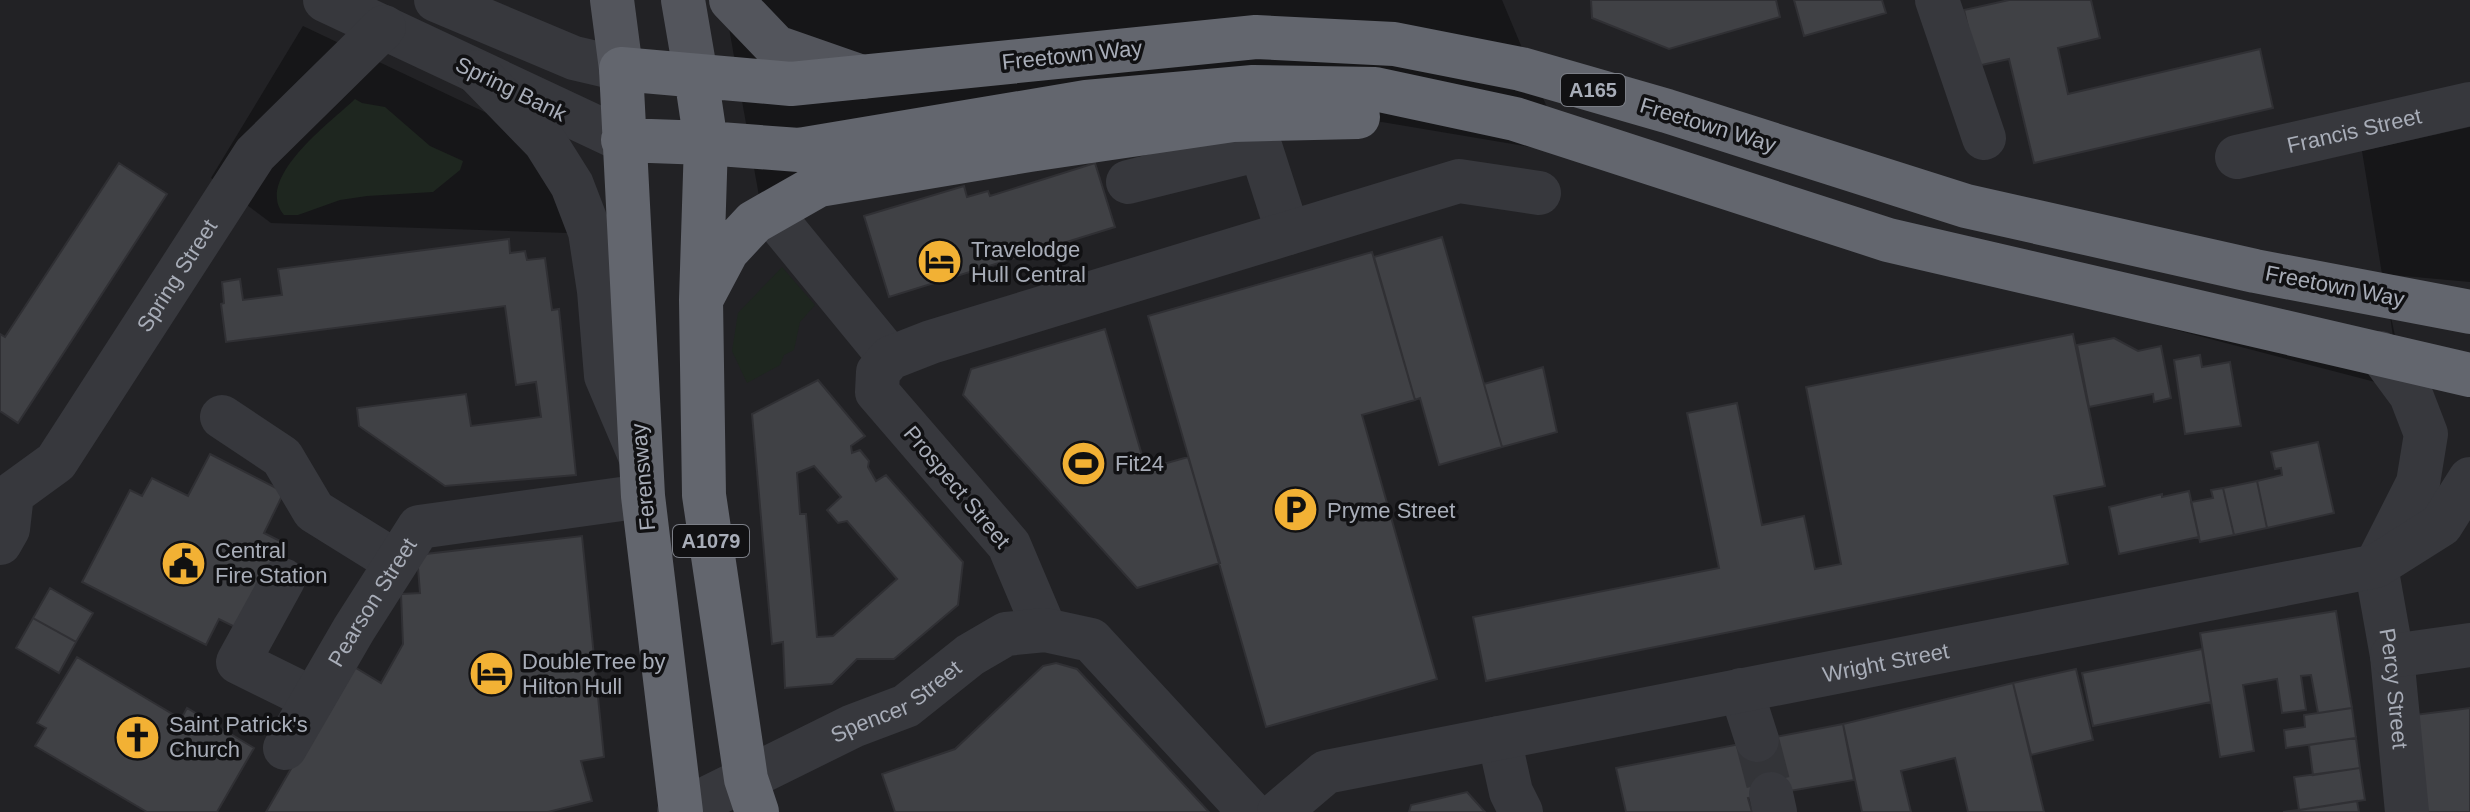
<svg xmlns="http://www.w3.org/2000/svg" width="2470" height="812" font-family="Helvetica,sans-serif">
	<rect width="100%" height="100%" fill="#161618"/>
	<path fill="#222225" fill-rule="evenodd" d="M 0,0 L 724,0 L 759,196 L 1157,137 L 1382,122 L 1566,153 L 1502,0 L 2470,0 L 2470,127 L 2362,151 L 2382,274 L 2470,282 L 2470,812 L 0,812 ZM 303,26 L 493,116 L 528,152 L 552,187 L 568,233 L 271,223 L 211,178 ZM 2388,302 L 2406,390 L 2088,307 L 2399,378 Z"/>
	<path fill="#1e261f" d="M 355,99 L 362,103 L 385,107 L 430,146 L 463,161 L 460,170 L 433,192 L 367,196 L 340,200 L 298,215 L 284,215 C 253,179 331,122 355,99 Z
		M 782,267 L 815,305 L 800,322 L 794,350 L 784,355 L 780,365 L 747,383 L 732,351 L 738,313 Z"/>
	<path fill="#404145" stroke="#303034" stroke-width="2" fill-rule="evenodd" d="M 1591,0 L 1776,0 L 1780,17 L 1669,49 L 1592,18 Z
		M 1794,0 L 1882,0 L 1886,13 L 1804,36 Z
		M 2009,0 L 2091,0 L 2100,38 L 2058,48 L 2068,94 L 2260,49 L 2273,108 L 2034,163 L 2009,59 L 1977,66 L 1964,10 Z
		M 119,163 L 167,194 L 18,423 L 0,411 L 0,334 L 5,337 Z
		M 1095,163 L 1115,227 L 889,297 L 864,216 L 964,186 L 967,197 L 988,191 L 990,196 Z
		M 1442,237 L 1502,447 L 1439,465 L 1420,398 L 1415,400 L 1374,257 Z
		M 509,239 L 510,253 L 525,251 L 527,260 L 545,258 L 552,310 L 559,309 L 576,475 L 445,486 L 359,426 L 357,408 L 466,394 L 471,426 L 541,417 L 536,382 L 516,385 L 505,306 L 226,342 L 221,304 L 224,303 L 222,282 L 240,279 L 243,300 L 282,295 L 278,269 Z
		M 1372,252 L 1415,400 L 1362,415 L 1437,679 L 1266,727 L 1148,316 Z
		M 1105,329 L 1146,469 L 1188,457 L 1220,563 L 1137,588 L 963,395 L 971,369 Z
		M 2073,334 L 2105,486 L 2054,496 L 2068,564 L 1486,681 L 1473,617 L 1719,568 L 1687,413 L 1737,403 L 1762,525 L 1804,516 L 1815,569 L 1841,564 L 1806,387 Z
		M 2114,338 L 2138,351 L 2161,346 L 2171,398 L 2154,402 L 2153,394 L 2089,407 L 2077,345 Z
		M 2200,355 L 2202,367 L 2230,362 L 2241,426 L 2185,434 L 2174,360 Z
		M 1543,367 L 1557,432 L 1502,447 L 1484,384 Z
		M 818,380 L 865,436 L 851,446 L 852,453 L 860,450 L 869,461 L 868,467 L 876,481 L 886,475 L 963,562 L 958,605 L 894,659 L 857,659 L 832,684 L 785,688 L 783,642 L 772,644 L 752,414 ZM 814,466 L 841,497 L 827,510 L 838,523 L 847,521 L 897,579 L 833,636 L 817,637 L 806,514 L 800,514 L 797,473 Z
		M 2318,442 L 2334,513 L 2267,528 L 2257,481 L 2282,475 L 2281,468 L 2275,469 L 2271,452 Z
		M 210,454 L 284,492 L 264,533 L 286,544 L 241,630 L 219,619 L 206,645 L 82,582 L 130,490 L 142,496 L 152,478 L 188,496 Z
		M 2257,481 L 2267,528 L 2234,535 L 2223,488 Z
		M 2223,488 L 2234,535 L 2200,542 L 2191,502 L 2213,498 L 2211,490 Z
		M 2189,491 L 2199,537 L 2119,554 L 2109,507 L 2162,494 L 2162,497 Z
		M 582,536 L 604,757 L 581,761 L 592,801 L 548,812 L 266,812 L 351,665 L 381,683 L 403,644 L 401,594 L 420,593 L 417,555 Z
		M 50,588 L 93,613 L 76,642 L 33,618 Z
		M 2336,611 L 2352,708 L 2318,713 L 2311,675 L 2301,676 L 2306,710 L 2282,713 L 2277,679 L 2243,685 L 2254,751 L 2220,757 L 2200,633 Z
		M 33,618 L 76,642 L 59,673 L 16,648 Z
		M 2202,649 L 2211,702 L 2093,726 L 2082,673 Z
		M 77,657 L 181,719 L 187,708 L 254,748 L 217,812 L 147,812 L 35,746 L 46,728 L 37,723 Z
		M 1056,663 L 1077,669 L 1209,812 L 895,812 L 882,774 L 955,749 L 1043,666 Z
		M 2076,669 L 2093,740 L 2031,755 L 2013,683 Z
		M 2013,683 L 2044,812 L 1968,812 L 1955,758 L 1901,771 L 1911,812 L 1862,812 L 1843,724 Z
		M 2352,708 L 2356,738 L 2286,748 L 2284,730 L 2305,727 L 2304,715 Z
		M 2470,708 L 2470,812 L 2426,812 L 2414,715 Z
		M 1843,724 L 1854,780 L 1748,798 L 1752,812 L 1626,812 L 1616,768 Z
		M 2356,738 L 2360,768 L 2313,775 L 2309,745 Z
		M 2360,768 L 2365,800 L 2299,810 L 2294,777 Z
		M 1467,792 L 1485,812 L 1409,812 L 1411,805 Z
		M 2357,801 L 2359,812 L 2283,812 L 2299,810 Z"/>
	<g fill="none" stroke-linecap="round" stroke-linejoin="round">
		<path stroke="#333438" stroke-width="44" stroke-dasharray="44 22" stroke-linecap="butt" d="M 1757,740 L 1771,794"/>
		<g stroke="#37383d" stroke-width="44">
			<path d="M 325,0 L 623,140"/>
			<path d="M 436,0 L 574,58 L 621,69"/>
			<path d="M 1937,0 L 1984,138"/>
			<path d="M 477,72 L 545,142 L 572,185 L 590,232 L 599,291 L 606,376 L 640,456"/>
			<path id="s1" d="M 2237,157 L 2470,104"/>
			<path d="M 1128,182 L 1261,149 L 1288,233"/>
			<path d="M 771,213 L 890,358"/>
			<path d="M 222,417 L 282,457 L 314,511 L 396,562"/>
			<path id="s2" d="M 0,543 L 8,529 L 12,494 L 56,462 L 255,154 L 384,27"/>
			<path d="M 2377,564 L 2418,483 L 2426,434 L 2411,395 L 2380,353"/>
			<path id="s3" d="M 2376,566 L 2392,656 L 2407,812"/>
			<path d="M 283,580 L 238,662 L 313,699"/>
			<path d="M 1045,630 L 1009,545 L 877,392 L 878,372 L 890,358 L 931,342 L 1459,181 L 1539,193"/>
			<path d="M 2392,656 L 2470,645"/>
			<path d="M 1741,690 L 1757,740"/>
			<path d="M 1499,738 L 1511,792 L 1521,812"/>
			<path id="s4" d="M 285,748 L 354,629 L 419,527 L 643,496"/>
			<path d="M 1771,794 L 1775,812"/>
			<path id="s5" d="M 679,812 L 853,726 L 906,706 L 970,655 L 1006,634 L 1045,630 L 1091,640 L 1250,812"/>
			<path id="s6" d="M 1279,812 L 1326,772 L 2376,566 L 2441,525 L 2470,479"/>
		</g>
		<path stroke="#53555c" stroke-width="44" d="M 612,0 L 621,69
			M 683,0 L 696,76
			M 731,0 L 776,47 L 862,77"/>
		<path stroke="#63666e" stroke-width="44" d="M 696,76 L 706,143 L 701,300 L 704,495 L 746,779 L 757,812
			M 623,140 L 706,143 L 799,150 L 1086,102 L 1253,87 L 1375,89 L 1515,119 L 1888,240 L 2470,375
			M 701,300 L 727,251 L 754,222 L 819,185 L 1029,150 L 1233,120 L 1358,117
			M 681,812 L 643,496 L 621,69 L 791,84 L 1256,37 L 1394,44 L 1521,69 L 1667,111 L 1966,206 L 2255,271 L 2470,312"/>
	</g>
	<defs>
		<symbol id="hotel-disc" viewBox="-11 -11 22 22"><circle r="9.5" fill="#f2b134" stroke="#111113"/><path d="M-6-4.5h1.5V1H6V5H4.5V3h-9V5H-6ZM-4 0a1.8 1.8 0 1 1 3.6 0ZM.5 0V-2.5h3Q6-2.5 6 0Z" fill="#111"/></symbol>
		<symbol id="stadium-disc" viewBox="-11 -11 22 22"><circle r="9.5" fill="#f2b134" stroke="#111113"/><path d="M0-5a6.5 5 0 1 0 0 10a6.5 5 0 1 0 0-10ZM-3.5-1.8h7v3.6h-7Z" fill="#111"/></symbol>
		<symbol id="parking-disc" viewBox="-11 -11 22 22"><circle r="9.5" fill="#f2b134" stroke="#111113"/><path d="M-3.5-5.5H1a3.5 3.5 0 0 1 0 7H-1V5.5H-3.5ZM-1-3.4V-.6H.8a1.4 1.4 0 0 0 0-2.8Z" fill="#111"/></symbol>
		<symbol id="civic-disc" viewBox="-11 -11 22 22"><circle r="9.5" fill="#f2b134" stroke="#111113"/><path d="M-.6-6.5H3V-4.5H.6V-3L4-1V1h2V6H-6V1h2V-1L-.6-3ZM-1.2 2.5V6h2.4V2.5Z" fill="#111"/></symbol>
		<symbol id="church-disc" viewBox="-11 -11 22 22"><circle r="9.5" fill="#f2b134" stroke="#111113"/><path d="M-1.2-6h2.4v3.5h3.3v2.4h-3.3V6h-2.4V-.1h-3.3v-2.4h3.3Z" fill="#111"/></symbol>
	</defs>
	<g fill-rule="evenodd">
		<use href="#hotel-disc" x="914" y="236" width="51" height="51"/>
		<use href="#stadium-disc" x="1058" y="438" width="51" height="51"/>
		<use href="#parking-disc" x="1270" y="484" width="51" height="51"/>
		<use href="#civic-disc" x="158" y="538" width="51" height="51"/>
		<use href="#hotel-disc" x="466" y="648" width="51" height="51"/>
		<use href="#church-disc" x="112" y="712" width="51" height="51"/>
	</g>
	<g text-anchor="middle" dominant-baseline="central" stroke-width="7" stroke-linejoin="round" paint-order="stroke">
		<g fill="#111113" stroke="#7b7e86" stroke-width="2">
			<rect x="1561" y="74" width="64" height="32" rx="6"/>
			<rect x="673" y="525" width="76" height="32" rx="6"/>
		</g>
		<g font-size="20" font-weight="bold" fill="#a8adb8">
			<text x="1593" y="90">A165</text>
			<text x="711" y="541">A1079</text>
		</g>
		<g font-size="22" fill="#a8adb8" stroke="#111113">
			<text transform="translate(1072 55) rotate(-6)">Freetown Way</text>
			<text transform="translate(511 89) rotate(26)">Spring Bank</text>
			<text transform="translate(1708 125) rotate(17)">Freetown Way</text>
			<text stroke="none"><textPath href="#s1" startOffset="120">Francis Street</textPath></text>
			<text stroke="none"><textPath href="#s2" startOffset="328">Spring Street</textPath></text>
			<text transform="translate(2335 286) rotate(11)">Freetown Way</text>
			<text transform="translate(643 477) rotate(-95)">Ferensway</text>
			<text transform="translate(957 487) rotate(50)">Prospect Street</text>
			<text stroke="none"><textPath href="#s4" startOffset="170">Pearson Street</textPath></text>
			<text stroke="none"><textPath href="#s6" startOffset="632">Wright Street</textPath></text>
			<text stroke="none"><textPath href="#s3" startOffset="124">Percy Street</textPath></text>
			<text stroke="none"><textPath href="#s5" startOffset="244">Spencer Street</textPath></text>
		</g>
		<g font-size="22" fill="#a8adb8" stroke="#111113" text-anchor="start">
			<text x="971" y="249">Travelodge<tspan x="971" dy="25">Hull Central</tspan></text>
			<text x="1115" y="463">Fit24</text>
			<text x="1327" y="510">Pryme Street</text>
			<text x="215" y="550">Central<tspan x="215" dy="25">Fire Station</tspan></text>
			<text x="522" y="661">DoubleTree by<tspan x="522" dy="25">Hilton Hull</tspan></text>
			<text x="169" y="724">Saint Patrick's<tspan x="169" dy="25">Church</tspan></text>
		</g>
	</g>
</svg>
